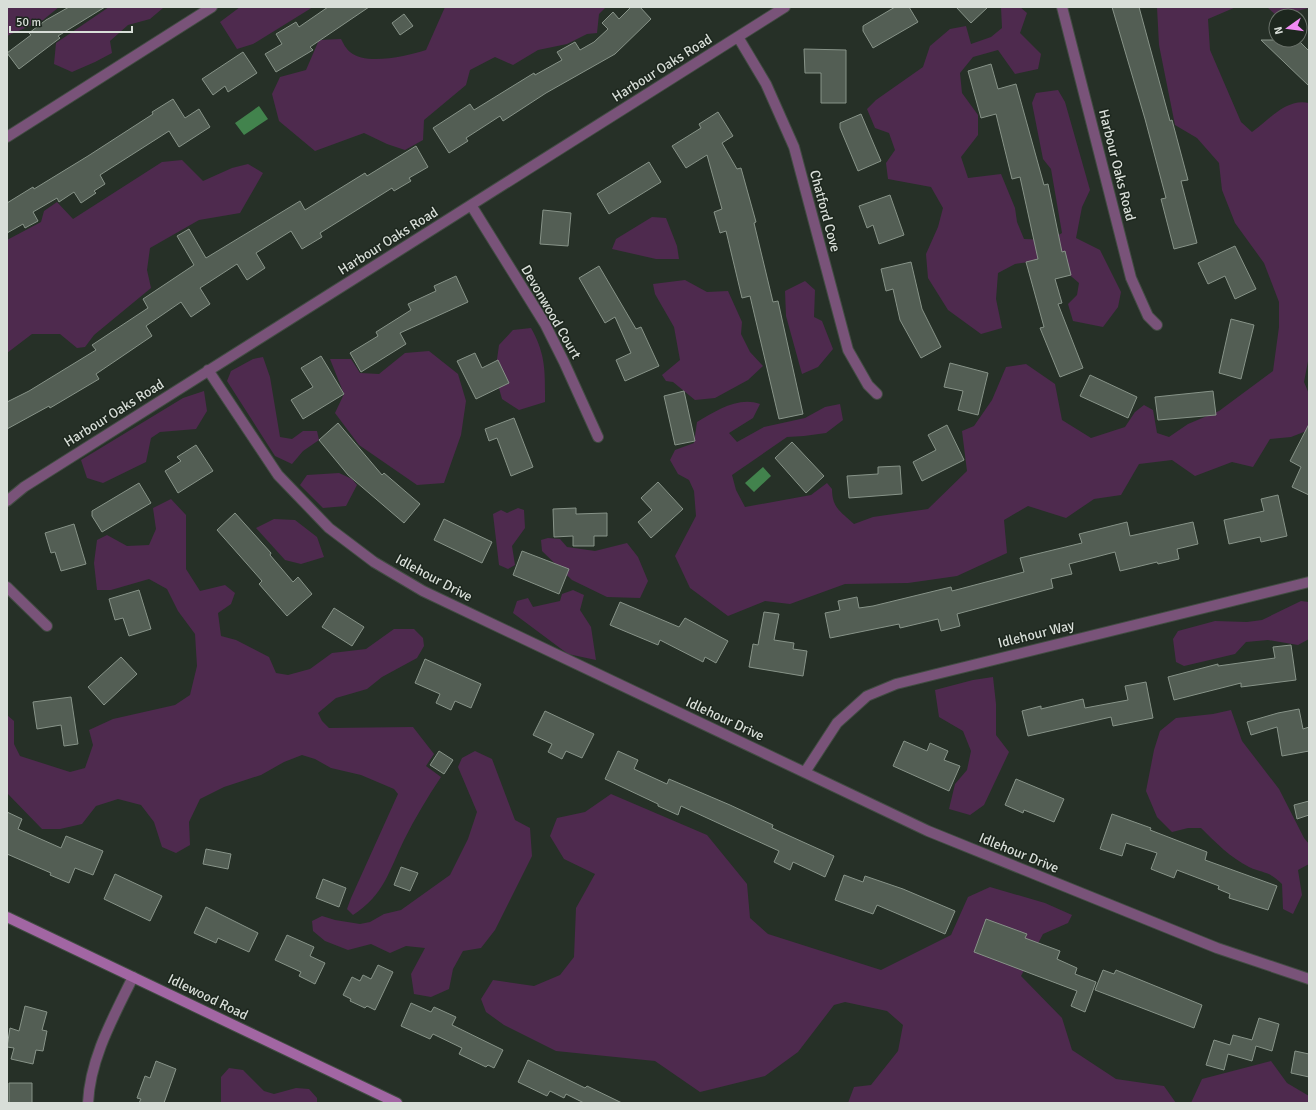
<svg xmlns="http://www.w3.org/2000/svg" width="1316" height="1110" font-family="Signika,sans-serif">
	<rect width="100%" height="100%" fill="#263027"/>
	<path fill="#4e2a4e" d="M 7,7 L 59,7 L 43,20 L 7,36 Z
		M 109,7 L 163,8 L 150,19 L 128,25 L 110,41 L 112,53 L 95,62 L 72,72 L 54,64 L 56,43 Z
		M 240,7 L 313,7 L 253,44 L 237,49 L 220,22 Z
		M 445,7 L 606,7 L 599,14 L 597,33 L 587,34 L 567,44 L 538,50 L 513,65 L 495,57 L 470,70 L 466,85 L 424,120 L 423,140 L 405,150 L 387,144 L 364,133 L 315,151 L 279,121 L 272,94 L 280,77 L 306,70 L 319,40 L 341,39 C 343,43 346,49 350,52 C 366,66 407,56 426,50 Z
		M 1001,7 L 1020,7 L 1027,13 L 1020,33 L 1041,54 L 1038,69 L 1015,74 L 998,50 L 973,57 L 960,73 L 962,93 L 978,115 L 978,135 L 961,157 L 968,178 L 1001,174 L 1015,208 L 1017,222 L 1024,239 L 1050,240 L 1062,233 L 1051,169 L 1043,159 L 1032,103 L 1036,93 L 1058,90 L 1065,102 L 1090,190 L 1082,207 L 1076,238 L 1100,250 L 1121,292 L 1118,307 L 1103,327 L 1073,321 L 1068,304 L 1077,295 L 1079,283 L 1051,259 L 1015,264 L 998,273 L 996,299 L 1002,328 L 981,334 L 948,310 L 928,278 L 926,254 L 938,227 L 943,208 L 931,187 L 888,179 L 886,163 L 895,150 L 889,133 L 875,128 L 867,109 L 876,100 L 923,67 L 930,46 L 950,29 L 966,26 L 971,44 L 991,37 L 1002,28 Z
		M 1157,7 L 1236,7 L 1208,19 L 1210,50 L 1241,122 L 1252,132 C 1269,120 1286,98 1309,103 L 1309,356 L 1304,382 L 1309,394 L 1309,430 L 1291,437 L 1270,439 L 1253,467 L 1232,462 L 1195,476 L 1172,460 L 1139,464 L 1121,495 L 1094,499 L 1066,518 L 1028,506 L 1004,520 L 1007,553 L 957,576 L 908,583 L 845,584 L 790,604 L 765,601 L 728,616 L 690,588 L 675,556 L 696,516 L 694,491 L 689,480 L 678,474 L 670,460 L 675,450 L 694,443 L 697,422 C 716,411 738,396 760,404 L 753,418 L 729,433 L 737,442 L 764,427 L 805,418 L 825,407 L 840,404 L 843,420 L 826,433 L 804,436 L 787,437 L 732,475 L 736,490 L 745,507 L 811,495 L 827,483 L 832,489 C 832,508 841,512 854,524 L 873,517 L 928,509 L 967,471 L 962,431 L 974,426 L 992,400 L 1006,367 L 1026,364 L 1055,384 L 1062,420 L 1091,438 L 1125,427 L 1135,412 L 1144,405 L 1153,410 L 1157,433 L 1169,437 L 1188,424 L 1219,411 L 1273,371 L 1279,327 L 1279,302 L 1264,263 L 1235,223 L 1222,190 L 1219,163 L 1197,138 L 1175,125 L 1159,45 Z
		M 1267,7 L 1309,7 L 1309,8 L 1277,16 Z
		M 182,160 L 203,181 L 232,168 L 248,164 L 263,173 L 240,213 L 199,220 L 150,248 L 147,270 L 151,288 L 94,335 L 85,347 L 77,348 L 60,334 L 32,334 L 7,353 L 7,240 L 41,222 L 44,211 L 57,202 L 73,219 L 162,162 Z
		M 652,217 L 666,218 L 677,246 L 679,259 L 656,259 L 612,249 L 616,239 Z
		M 685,280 L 707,292 L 728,291 L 742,322 L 741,334 L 750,352 L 763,366 L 748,380 L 715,398 L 695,400 L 673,382 L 666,381 L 662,375 L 680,360 L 674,327 L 655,294 L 653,284 Z
		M 805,281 L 815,290 L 814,317 L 822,321 L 833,349 L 818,367 L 802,374 L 786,316 L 785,291 Z
		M 531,328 C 546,355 545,371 545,402 L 519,410 L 502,399 L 495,374 L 499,345 L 513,330 Z
		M 429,351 L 458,374 L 466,401 L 461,435 L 444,483 L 417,485 L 359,445 L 335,413 L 344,394 L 330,359 L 351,359 L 360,373 L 379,374 L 405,353 Z
		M 263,357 L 270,377 L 280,437 L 292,439 L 303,431 L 317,431 L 319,440 L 303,451 L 292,464 L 275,456 L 227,381 L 231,371 L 253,359 Z
		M 204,391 L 207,411 L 196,429 L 160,432 L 151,438 L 146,462 L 103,483 L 87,478 L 81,460 L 183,398 Z
		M 339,473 L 352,479 L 357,485 L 346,506 L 323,508 L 300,485 L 307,475 Z
		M 171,499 L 186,515 L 186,569 L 200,591 L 225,585 L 235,593 L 231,604 L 218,613 L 221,636 L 236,640 L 269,657 L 276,673 L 288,675 L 310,669 L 332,653 L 366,649 L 394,629 L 414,629 L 423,638 L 424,646 L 417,658 L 382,677 L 367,689 L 336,698 L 318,713 L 322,721 L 329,728 L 413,727 L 434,754 L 426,766 L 441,777 C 427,798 415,818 404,840 C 389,871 384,895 353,915 L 347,909 L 351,898 L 398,794 L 394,789 L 361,775 L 331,768 L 315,759 L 302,755 L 284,762 L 261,775 L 224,787 L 200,799 L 189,822 L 190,845 L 176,853 L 162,847 L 154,822 L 141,805 L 118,799 L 96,806 L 82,824 L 60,829 L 42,829 L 7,793 L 7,715 L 14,721 L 14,744 L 20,756 L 70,772 L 85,768 L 93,745 L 89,730 L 113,719 L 175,705 L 190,695 L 197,666 L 195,634 L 178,611 L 167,589 L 149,579 L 111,590 L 97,590 L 94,563 L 97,540 L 107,535 L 127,546 L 149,545 L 156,529 L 153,508 Z
		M 518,508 L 524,510 L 525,528 L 512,546 L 515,565 L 508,569 L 499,565 L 493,514 L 501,510 L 507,513 Z
		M 274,519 L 295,520 L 317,537 L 324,557 L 301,564 L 285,560 L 256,528 Z
		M 548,538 L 560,539 L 567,547 L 595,551 L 627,543 L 638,557 L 648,581 L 640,598 L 607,597 L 572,580 L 542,551 L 541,540 Z
		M 573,590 L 584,595 L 580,610 L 591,627 L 596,660 L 568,654 L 513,613 L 517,601 L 528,598 L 533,607 L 560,601 L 562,594 Z
		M 1301,601 L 1309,602 L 1309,639 L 1298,645 L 1268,640 L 1246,642 L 1235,654 L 1184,666 L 1176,662 L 1173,639 L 1178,631 L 1215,621 L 1247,622 L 1262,620 Z
		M 993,677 L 996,704 L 996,735 L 1009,752 L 984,805 L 970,815 L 949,809 L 955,784 L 967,770 L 971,751 L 963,731 L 939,717 L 935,690 L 973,680 Z
		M 1231,710 L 1242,741 L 1279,789 L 1304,838 L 1309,844 L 1309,864 L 1298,870 L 1302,895 L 1293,914 L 1283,909 L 1282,884 C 1268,870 1264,874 1249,867 C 1231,858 1215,842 1201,828 L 1188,828 L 1172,832 L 1157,817 L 1146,791 L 1154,750 L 1160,731 L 1176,718 L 1213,714 Z
		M 475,751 L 492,759 L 515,820 L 530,828 L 532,856 L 495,930 L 481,948 L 463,951 L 453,969 L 449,989 L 431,997 L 414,994 L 411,974 L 425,948 L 406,946 L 390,953 L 371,944 L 348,950 L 325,941 L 313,931 L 312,921 L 322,916 L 335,920 L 360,924 L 370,922 L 384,914 L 401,910 L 450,875 L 468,839 L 477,812 L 458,767 L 462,758 Z
		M 611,794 L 707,835 L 747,884 L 750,918 L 768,934 L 881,970 L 951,935 L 968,897 L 990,887 L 1045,903 L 1072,915 L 1068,923 L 1043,934 L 1021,976 L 1062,1018 L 1072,1050 L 1116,1079 L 1164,1086 L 1176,1103 L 848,1103 L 854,1087 L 871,1085 L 898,1051 L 903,1025 L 887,1011 L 845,1002 L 834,1005 L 798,1052 L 765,1076 L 700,1092 L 655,1061 L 556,1051 L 504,1025 L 486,1012 L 481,999 L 493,980 L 534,986 L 560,975 L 574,957 L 576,908 L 595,874 L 564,859 L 550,836 L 557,818 L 585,812 Z
		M 1271,1061 L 1287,1083 L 1309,1096 L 1309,1103 L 1191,1103 L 1202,1079 Z
		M 229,1068 L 243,1070 L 264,1091 L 274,1094 L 296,1088 L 309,1089 L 317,1098 L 317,1103 L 221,1103 L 221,1077 Z"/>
	<path fill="#42834d" d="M 259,106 L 268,119 L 244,135 L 235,123 Z
		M 763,467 L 771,476 L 754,492 L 745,483 Z"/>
	<path fill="#535e54" stroke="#879388" d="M 69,7 L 105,7 L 58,36 L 60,38 L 19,69 L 7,53 L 31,35 L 29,33 L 46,20 Z
		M 328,7 L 369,7 L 310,47 L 313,50 L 276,72 L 265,54 L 282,44 L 276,34 L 296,22 L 299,27 Z
		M 631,7 L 640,7 L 651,19 L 615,54 L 546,93 L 503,121 L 500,116 L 466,138 L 468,141 L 449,153 L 433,128 L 470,104 L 474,110 L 534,73 L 535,75 L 562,60 L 557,52 L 575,42 L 580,50 L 594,42 L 608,29 L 602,23 L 613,12 L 619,19 Z
		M 895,7 L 909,7 L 918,22 L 873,48 L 863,31 L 863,26 Z
		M 956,7 L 988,7 L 971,23 Z
		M 1112,7 L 1139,7 L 1170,121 L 1172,120 L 1188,180 L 1181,181 L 1197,243 L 1174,249 L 1161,199 L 1166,198 L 1145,119 Z
		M 404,14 L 413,26 L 400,35 L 392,23 Z
		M 1261,40 L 1298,40 L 1309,51 L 1309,86 Z
		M 804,49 L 846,50 L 846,103 L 821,103 L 821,73 L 805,73 Z
		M 243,52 L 257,73 L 228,92 L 225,86 L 213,95 L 202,79 Z
		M 991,64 L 998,89 L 1016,84 L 1044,185 L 1048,184 L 1062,252 L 1065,251 L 1071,275 L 1055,279 L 1062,303 L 1058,304 L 1083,368 L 1060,377 L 1040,328 L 1044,327 L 1026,262 L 1038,259 L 1020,177 L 1012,179 L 996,114 L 981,118 L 968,71 Z
		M 173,99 L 185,118 L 199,109 L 210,127 L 179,147 L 169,131 L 100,175 L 105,184 L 94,191 L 96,193 L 81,203 L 74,192 L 59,202 L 57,198 L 33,212 L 38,221 L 25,228 L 23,224 L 7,233 L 7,203 L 33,187 L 34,189 L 88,156 L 153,114 L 152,112 Z
		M 718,112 L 733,136 L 722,143 L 737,169 L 741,168 L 756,222 L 754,223 L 773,302 L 778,301 L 803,414 L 779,419 L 750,296 L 742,298 L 726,231 L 720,233 L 714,212 L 722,209 L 707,155 L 686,168 L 672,146 L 701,128 L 699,124 Z
		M 861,114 L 881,161 L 858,171 L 840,128 L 840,123 Z
		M 416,146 L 428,167 L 409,178 L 411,181 L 394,191 L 392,188 L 320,233 L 322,237 L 302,249 L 291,231 L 256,253 L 265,268 L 247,280 L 237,264 L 200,288 L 210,304 L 191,317 L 181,302 L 146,326 L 152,336 L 96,374 L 99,379 L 50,408 L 49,406 L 7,429 L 7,402 L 29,391 L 96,350 L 92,345 L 148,308 L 143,299 L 194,265 L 177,236 L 189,229 L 206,258 L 300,201 L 305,210 L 365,173 L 367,176 Z
		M 649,162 L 661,182 L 609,214 L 597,194 Z
		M 890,195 L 904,235 L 879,244 L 873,225 L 867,228 L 859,206 Z
		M 543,210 L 571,213 L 568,246 L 540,244 Z
		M 1235,246 L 1256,289 L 1235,299 L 1225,276 L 1208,284 L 1198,263 Z
		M 911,262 L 922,309 L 941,347 L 921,358 L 900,320 L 893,289 L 886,291 L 881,269 Z
		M 599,266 L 636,329 L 641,327 L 659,366 L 625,381 L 616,360 L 631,353 L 615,317 L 605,323 L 579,278 Z
		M 456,276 L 468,302 L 400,333 L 406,344 L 361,372 L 350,353 L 378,336 L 376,332 L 411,310 L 408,304 L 436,291 L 434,286 Z
		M 1231,319 L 1254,325 L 1241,379 L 1219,373 Z
		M 475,353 L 482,368 L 498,360 L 509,383 L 476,399 L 457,361 Z
		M 321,356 L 344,394 L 303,419 L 291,400 L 313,387 L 301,368 Z
		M 950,363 L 988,373 L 978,415 L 958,410 L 963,391 L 944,387 Z
		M 1090,375 L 1137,397 L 1128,418 L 1080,396 Z
		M 684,391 L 695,441 L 675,445 L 664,396 Z
		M 1213,391 L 1216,415 L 1158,420 L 1155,397 Z
		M 514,418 L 533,467 L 511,476 L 497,438 L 489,441 L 485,429 Z
		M 338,423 L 382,475 L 384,473 L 420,504 L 404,523 L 348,475 L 319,440 Z
		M 1309,424 L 1309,495 L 1292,487 L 1301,467 L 1290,461 Z
		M 947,425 L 964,460 L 922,481 L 913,462 L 936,450 L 928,435 Z
		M 792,442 L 824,476 L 806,493 L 775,458 Z
		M 196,445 L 213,471 L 178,493 L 165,471 L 181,461 L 177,457 Z
		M 900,466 L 902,494 L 849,498 L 847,476 L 878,474 L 878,467 Z
		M 658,482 L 683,509 L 651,538 L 638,522 L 652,510 L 641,498 Z
		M 139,483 L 151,503 L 102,532 L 92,516 L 92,511 Z
		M 1278,495 L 1287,536 L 1261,542 L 1260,537 L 1229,544 L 1224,520 L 1264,511 L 1261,499 Z
		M 576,508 L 576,514 L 607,513 L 607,536 L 594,536 L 594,546 L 573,546 L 573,536 L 554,537 L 553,509 Z
		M 235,513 L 271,553 L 270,555 L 293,582 L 298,577 L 312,594 L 287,616 L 259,584 L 262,581 L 217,530 Z
		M 444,519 L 492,542 L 482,563 L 434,540 Z
		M 1127,522 L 1130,536 L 1193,522 L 1198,544 L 1177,549 L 1179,559 L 1158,564 L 1157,562 L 1120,571 L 1115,552 L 1069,564 L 1072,574 L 1051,579 L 1053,588 L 957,614 L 960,626 L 941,631 L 938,619 L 900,628 L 899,624 L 830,638 L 825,613 L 840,610 L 838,601 L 857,597 L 859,608 L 873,606 L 951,587 L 952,591 L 1024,572 L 1020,558 L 1082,543 L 1079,534 Z
		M 74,524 L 86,564 L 61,571 L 55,552 L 51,553 L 45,533 Z
		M 522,551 L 569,569 L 559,594 L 513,575 Z
		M 139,590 L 151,629 L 129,636 L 123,618 L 115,620 L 109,599 Z
		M 620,602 L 679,627 L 685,618 L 728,641 L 716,663 L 705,657 L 703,662 L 660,640 L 658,645 L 610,625 Z
		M 334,608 L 364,627 L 352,646 L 322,627 Z
		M 764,612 L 779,614 L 774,640 L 794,643 L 793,649 L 807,651 L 803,676 L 749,667 L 753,644 L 758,645 Z
		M 1291,645 L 1296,680 L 1241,687 L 1241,683 L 1174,700 L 1168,677 L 1218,664 L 1218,666 L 1275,658 L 1273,647 Z
		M 121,657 L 137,674 L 104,705 L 88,687 Z
		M 425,659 L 481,684 L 471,708 L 455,701 L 451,710 L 436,703 L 440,694 L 415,683 Z
		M 1146,682 L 1153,718 L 1113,726 L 1111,717 L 1028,736 L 1022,711 L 1041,706 L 1041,709 L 1083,699 L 1085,708 L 1128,700 L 1125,686 Z
		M 71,697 L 78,744 L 64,746 L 61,725 L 37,729 L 33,702 Z
		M 1299,709 L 1303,729 L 1309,727 L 1309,751 L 1282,756 L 1277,727 L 1251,735 L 1247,722 L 1278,713 Z
		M 545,711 L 594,734 L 582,758 L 566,751 L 562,759 L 548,752 L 552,744 L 533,735 Z
		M 904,741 L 927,751 L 930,743 L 948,751 L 944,760 L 960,766 L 949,791 L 893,766 Z
		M 439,751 L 453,760 L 444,774 L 430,765 Z
		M 618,751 L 638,760 L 634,769 L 667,784 L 669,779 L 730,805 L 773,825 L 772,828 L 834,856 L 825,877 L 793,862 L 790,870 L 774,862 L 779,851 L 681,806 L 678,815 L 658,806 L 658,804 L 605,779 Z
		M 1016,779 L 1064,799 L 1054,822 L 1024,810 L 1023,813 L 1005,805 Z
		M 1309,801 L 1309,815 L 1297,819 L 1294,805 Z
		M 7,812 L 22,819 L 18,829 L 61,848 L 66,836 L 103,851 L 93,875 L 75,868 L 69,883 L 50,875 L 51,873 L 7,854 Z
		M 1112,814 L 1151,828 L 1150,830 L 1207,852 L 1205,860 L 1277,886 L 1268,910 L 1229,898 L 1230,894 L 1218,889 L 1219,886 L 1177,870 L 1174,878 L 1151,869 L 1157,853 L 1126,843 L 1122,856 L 1100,849 Z
		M 206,849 L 231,854 L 228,869 L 203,864 Z
		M 401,867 L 418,873 L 410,891 L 394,885 Z
		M 115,874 L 162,896 L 150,921 L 104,899 Z
		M 844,875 L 863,882 L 865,876 L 903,889 L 955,911 L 945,934 L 877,905 L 873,914 L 835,900 Z
		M 323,879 L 346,888 L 339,907 L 316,898 Z
		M 206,907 L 258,933 L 249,952 L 218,938 L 216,943 L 194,933 Z
		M 986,919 L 1027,934 L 1025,938 L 1060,951 L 1057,959 L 1077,968 L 1075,974 L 1096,982 L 1085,1012 L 1071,1006 L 1077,991 L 974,952 Z
		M 287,935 L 314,947 L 310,956 L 325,963 L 315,984 L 299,976 L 301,972 L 275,960 Z
		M 378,965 L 393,972 L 375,1010 L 367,1006 L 365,1008 L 350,1001 L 351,999 L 343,995 L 352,977 L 360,981 L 363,975 L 371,979 Z
		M 1103,970 L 1114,974 L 1116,970 L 1202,1005 L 1194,1028 L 1095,990 Z
		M 411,1003 L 431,1012 L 434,1007 L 456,1017 L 452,1025 L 503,1050 L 494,1068 L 488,1065 L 486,1067 L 459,1054 L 462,1048 L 433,1034 L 430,1039 L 401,1026 Z
		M 25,1006 L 47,1012 L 42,1030 L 47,1031 L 43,1051 L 36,1050 L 33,1064 L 11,1059 L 14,1048 L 7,1047 L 10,1028 L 19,1031 Z
		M 1259,1018 L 1279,1024 L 1272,1051 L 1256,1046 L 1252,1061 L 1228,1054 L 1224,1070 L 1206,1065 L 1214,1040 L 1230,1045 L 1233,1035 L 1252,1040 Z
		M 1295,1051 L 1309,1054 L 1309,1077 L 1291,1073 Z
		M 528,1060 L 585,1088 L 587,1086 L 622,1103 L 584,1103 L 566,1094 L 564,1098 L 550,1091 L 547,1096 L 518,1082 Z
		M 156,1061 L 176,1069 L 164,1103 L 139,1103 L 141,1099 L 137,1098 L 145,1076 L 150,1078 Z
		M 9,1083 L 32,1083 L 32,1103 L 9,1103 Z"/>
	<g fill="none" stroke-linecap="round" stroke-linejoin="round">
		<defs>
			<path id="street" d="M 1062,7 L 1131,278 L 1148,316 L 1157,325
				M 738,37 L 766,84 L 794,147 L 848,350 L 868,385 L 877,394
				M 7,137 L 212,7
				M 471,205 L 545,324 L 564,362 L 598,437
				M 208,370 L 278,475 L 329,528 L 374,562 L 423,591 L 928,831 L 1217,948 L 1309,979
				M 7,501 L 24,487 L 785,7
				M 7,587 L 47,626
				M 805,772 L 837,723 L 867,696 L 896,684 L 1309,582
				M 88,1103 C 90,1058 114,1016 133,977"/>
			<path id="secondary" d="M 7,917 L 397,1103"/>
		</defs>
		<use href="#street" stroke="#424c43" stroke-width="12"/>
		<use href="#secondary" stroke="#424c43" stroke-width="12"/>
		<use href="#street" stroke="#795379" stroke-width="10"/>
		<use href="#secondary" stroke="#a266a3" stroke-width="10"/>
	</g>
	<g text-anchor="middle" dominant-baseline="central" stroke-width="3" stroke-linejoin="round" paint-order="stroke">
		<g font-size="14" fill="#d8ded8" stroke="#1d271e">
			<text transform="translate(662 68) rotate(-32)">Harbour Oaks Road</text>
			<text transform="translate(1117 165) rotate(76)">Harbour Oaks Road</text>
			<text transform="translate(825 211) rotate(75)">Chatford Cove</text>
			<text transform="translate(388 241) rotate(-32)">Harbour Oaks Road</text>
			<text transform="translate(551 312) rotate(60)">Devonwood Court</text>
			<text transform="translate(114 413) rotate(-32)">Harbour Oaks Road</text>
			<text transform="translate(434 578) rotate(28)">Idlehour Drive</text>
			<text transform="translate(1036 634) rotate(-14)">Idlehour Way</text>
			<text transform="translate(725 719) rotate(25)">Idlehour Drive</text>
			<text transform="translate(1019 853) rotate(22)">Idlehour Drive</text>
			<text transform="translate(208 997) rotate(26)">Idlewood Road</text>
		</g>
	</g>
	<rect width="1316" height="1110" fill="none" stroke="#d8ded8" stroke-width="16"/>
	<g transform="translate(1288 28) rotate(256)"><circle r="19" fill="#1d271e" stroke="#687068"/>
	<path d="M0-3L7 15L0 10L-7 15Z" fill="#f18af4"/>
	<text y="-6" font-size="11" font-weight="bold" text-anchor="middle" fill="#d8ded8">N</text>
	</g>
	<path d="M10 26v6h122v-6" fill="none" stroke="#d8ded8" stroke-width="2"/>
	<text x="16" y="26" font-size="12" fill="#d8ded8" stroke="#1d271e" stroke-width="3" paint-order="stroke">50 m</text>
</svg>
